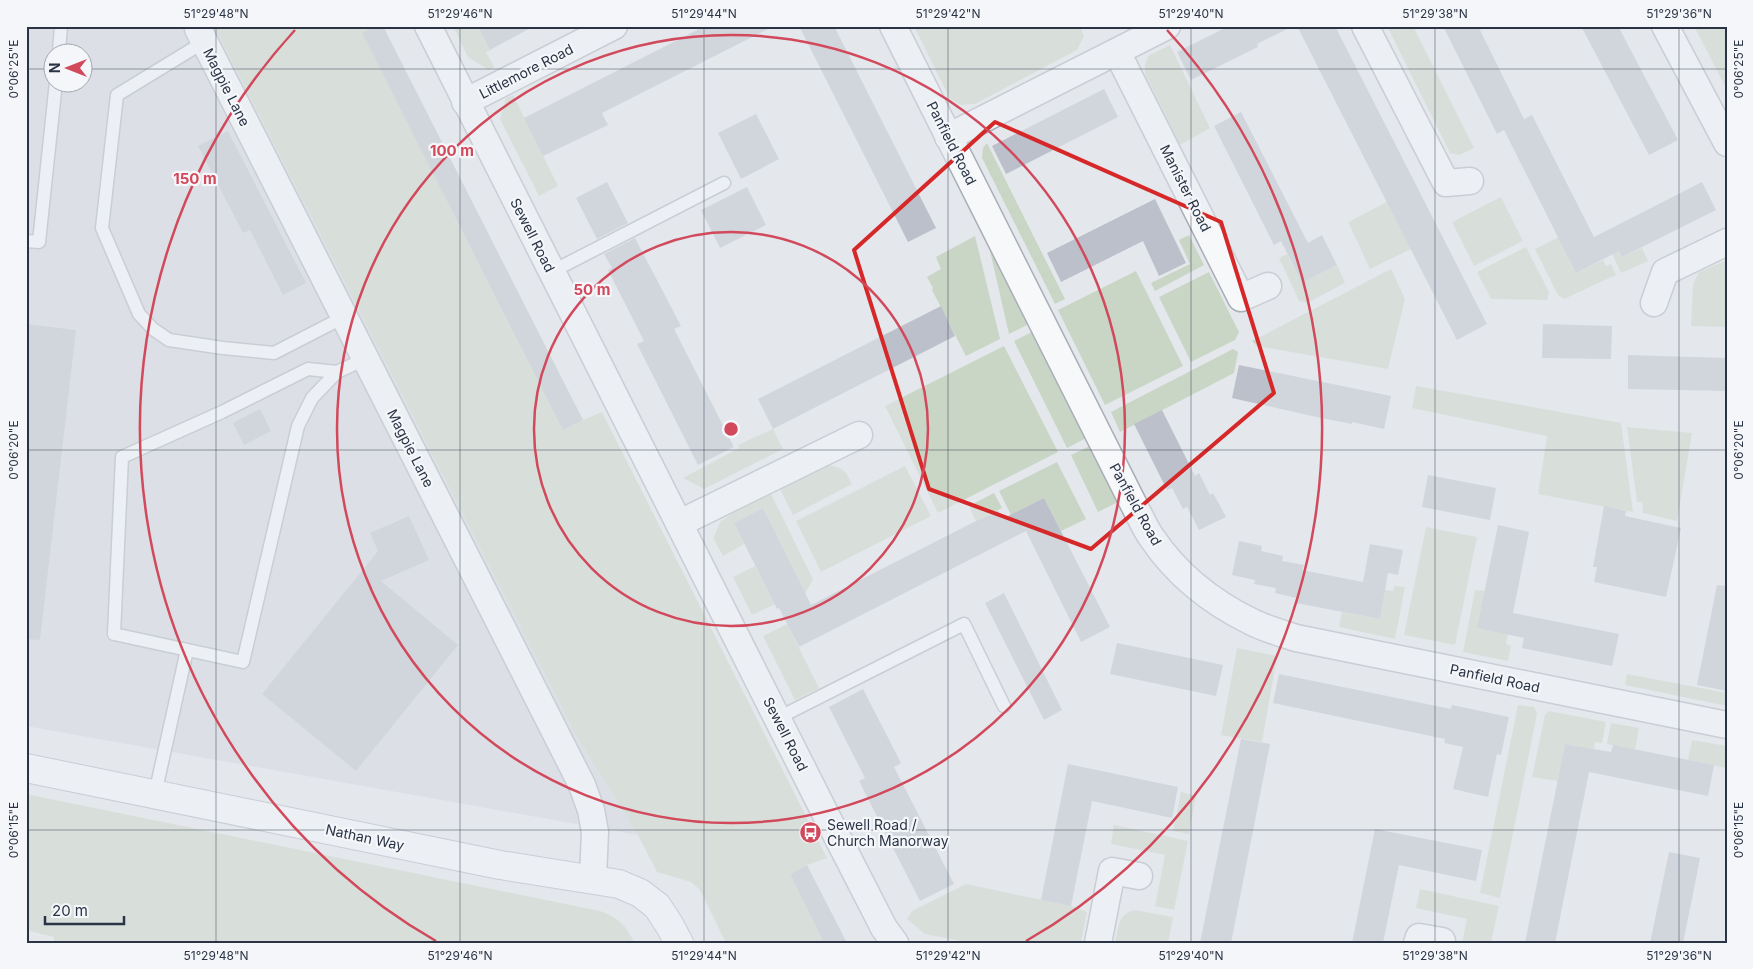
<svg xmlns="http://www.w3.org/2000/svg" width="1753" height="969" font-family="Inter,sans-serif">
	<rect width="100%" height="100%" fill="#e4e7ec"/>
	<path fill="#d2d6de" fill-rule="evenodd" d="M 26,26 L 214,26 L 575,734 L 638,835 L 26,726 ZM 52,52 L 82,52 L 82,82 L 52,82 Z"/>
	<path fill="#c9d6c5" d="M 214,26 L 375,26 L 583,420 L 602,412 L 827,858 L 807,865 L 790,874 L 824,943 L 726,943 L 700,890 L 691,882 L 657,872 L 638,835 L 575,734 Z
		M 453,26 L 478,26 L 490,50 L 486,52 L 494,67 L 489,70 L 468,57 Z
		M 914,26 L 1080,26 L 1084,36 L 1077,50 L 975,104 L 961,105 L 950,99 Z
		M 1387,26 L 1413,26 L 1474,148 L 1459,155 L 1450,153 Z
		M 1694,26 L 1727,26 L 1727,90 Z
		M 1170,45 L 1210,128 L 1180,145 L 1145,74 L 1145,65 L 1148,56 Z
		M 513,95 L 558,186 L 539,196 L 500,119 L 506,98 Z
		M 987,143 L 1065,299 L 1055,304 L 982,158 L 983,148 Z
		M 1501,197 L 1523,241 L 1474,266 L 1452,222 Z
		M 1387,202 L 1411,249 L 1370,269 L 1348,222 Z
		M 1189,235 L 1204,265 L 1155,291 L 1151,283 L 1190,264 L 1179,240 Z
		M 975,236 L 1000,339 L 966,356 L 932,290 L 933,288 L 927,277 L 941,269 L 936,257 Z
		M 1559,237 L 1576,273 L 1603,260 L 1606,266 L 1611,264 L 1616,275 L 1564,299 L 1558,295 L 1535,249 Z
		M 988,242 L 1029,324 L 1009,334 Z
		M 1616,245 L 1622,257 L 1642,248 L 1648,261 L 1621,273 L 1610,249 Z
		M 1526,247 L 1549,292 L 1547,300 L 1491,299 L 1477,272 Z
		M 1287,254 L 1302,283 L 1337,265 L 1345,283 L 1307,303 L 1299,301 L 1279,258 Z
		M 1727,260 L 1727,327 L 1691,326 L 1693,284 L 1699,272 Z
		M 1391,269 L 1405,299 L 1388,369 L 1257,346 L 1252,341 Z
		M 1136,271 L 1183,366 L 1105,405 L 1058,310 Z
		M 1209,272 L 1239,332 L 1235,340 L 1191,362 L 1159,297 Z
		M 1034,331 L 1088,437 L 1067,448 L 1014,341 Z
		M 1004,346 L 1058,452 L 938,513 L 885,406 Z
		M 1233,349 L 1238,352 L 1234,373 L 1120,432 L 1111,412 Z
		M 1416,386 L 1621,423 L 1633,512 L 1538,494 L 1547,436 L 1412,408 Z
		M 1627,427 L 1692,433 L 1677,521 L 1643,513 L 1642,502 L 1637,502 Z
		M 773,429 L 783,449 L 704,489 L 683,478 L 739,448 L 738,445 Z
		M 1090,446 L 1118,502 L 1098,512 L 1071,455 Z
		M 1057,462 L 1086,519 L 1061,531 L 1044,498 L 1016,512 L 1012,517 L 999,491 Z
		M 826,465 C 842,467 845,469 852,484 L 793,515 L 780,489 Z
		M 905,466 L 931,516 L 821,572 L 796,521 Z
		M 994,493 L 1002,508 L 976,521 L 969,506 Z
		M 771,494 L 813,579 L 805,594 L 763,508 L 734,523 L 744,544 L 723,556 L 713,538 L 721,521 L 733,513 Z
		M 1426,527 L 1477,537 L 1455,645 L 1404,635 Z
		M 755,566 L 775,604 L 752,615 L 733,577 Z
		M 1395,586 L 1405,587 L 1395,639 L 1339,627 L 1342,612 L 1380,619 L 1385,590 L 1393,591 Z
		M 1475,590 L 1485,591 L 1478,628 L 1508,634 L 1506,644 L 1511,646 L 1508,661 L 1463,652 Z
		M 787,624 L 819,688 L 795,700 L 763,636 Z
		M 1237,648 L 1277,656 L 1262,742 L 1221,735 Z
		M 1627,674 L 1727,693 L 1727,706 L 1625,685 Z
		M 1518,705 L 1534,707 L 1537,714 L 1500,898 L 1480,893 Z
		M 1549,711 L 1606,722 L 1602,743 L 1595,742 L 1594,749 L 1565,744 L 1558,781 L 1532,777 L 1545,715 Z
		M 1611,723 L 1639,728 L 1635,750 L 1607,744 Z
		M 1692,740 L 1727,746 L 1727,768 L 1688,760 Z
		M 1181,792 L 1196,796 L 1189,834 L 1173,831 Z
		M 26,794 L 600,911 C 621,919 624,924 635,943 L 54,943 L 54,937 L 26,930 Z
		M 1114,825 L 1188,841 L 1174,910 L 1155,906 L 1165,855 L 1111,844 Z
		M 966,884 L 1071,906 L 1087,912 L 1081,943 L 971,943 L 925,934 L 907,919 L 912,911 Z
		M 1420,889 L 1499,906 L 1491,943 L 1462,943 L 1467,919 L 1416,908 Z
		M 1134,910 L 1173,917 L 1168,943 L 1115,943 C 1119,928 1117,915 1134,910 Z"/>
	<path fill="#bbc0ca" d="M 375,26 L 383,26 L 583,420 L 563,430 L 362,33 Z
		M 478,26 L 534,26 L 490,50 Z
		M 705,26 L 774,26 L 602,113 L 608,125 L 543,156 L 524,118 Z
		M 799,26 L 834,26 L 936,228 L 908,242 Z
		M 1229,26 L 1293,26 L 1257,44 L 1258,47 L 1191,80 L 1177,52 Z
		M 1297,26 L 1335,26 L 1487,324 L 1457,340 Z
		M 1443,26 L 1478,26 L 1524,119 L 1532,115 L 1594,237 L 1702,182 L 1716,210 L 1622,257 L 1619,251 L 1576,273 L 1504,130 L 1497,134 Z
		M 1581,26 L 1618,26 L 1678,140 L 1649,155 Z
		M 1104,89 L 1118,117 L 1006,174 L 992,146 Z
		M 1241,112 L 1308,243 L 1322,235 L 1337,265 L 1302,283 L 1281,241 L 1274,245 L 1214,126 Z
		M 756,114 L 779,159 L 741,179 L 718,133 Z
		M 228,131 L 306,283 L 283,295 L 250,230 L 243,233 L 198,146 Z
		M 607,182 L 628,223 L 597,239 L 576,198 Z
		M 747,187 L 766,225 L 720,248 L 701,210 Z
		M 1155,199 L 1186,263 L 1159,276 L 1143,241 L 1061,282 L 1047,253 Z
		M 635,238 L 681,326 L 674,329 L 734,447 L 698,465 L 637,344 L 644,341 L 608,270 L 612,268 L 604,254 Z
		M 941,306 L 955,336 L 773,429 L 758,399 Z
		M 26,324 L 76,330 L 40,640 L 26,639 Z
		M 1543,324 L 1612,326 L 1611,359 L 1542,358 Z
		M 1628,355 L 1727,358 L 1727,391 L 1628,389 Z
		M 1239,365 L 1391,396 L 1384,429 L 1352,422 L 1352,424 L 1321,418 L 1232,398 Z
		M 260,409 L 271,431 L 244,445 L 233,423 Z
		M 1162,410 L 1195,476 L 1199,473 L 1210,495 L 1213,493 L 1226,517 L 1199,530 L 1187,507 L 1183,509 L 1172,488 L 1167,490 L 1134,424 Z
		M 1428,475 L 1496,488 L 1490,520 L 1422,507 Z
		M 1044,498 L 1110,627 L 1081,642 L 1026,531 L 799,647 L 779,608 L 777,609 L 734,523 L 763,508 L 811,605 L 976,521 L 998,511 L 1002,519 Z
		M 1604,506 L 1626,511 L 1625,516 L 1681,528 L 1666,597 L 1594,582 L 1597,567 L 1593,567 Z
		M 409,516 L 429,560 L 381,581 L 458,645 L 356,771 L 262,694 L 378,551 L 370,533 Z
		M 1498,525 L 1529,532 L 1513,613 L 1619,634 L 1612,666 L 1522,648 L 1524,638 L 1477,628 Z
		M 1239,541 L 1262,546 L 1261,551 L 1283,556 L 1282,561 L 1304,565 L 1302,570 L 1363,582 L 1370,544 L 1403,550 L 1398,575 L 1388,573 L 1380,619 L 1296,603 L 1296,598 L 1275,593 L 1276,588 L 1254,584 L 1255,580 L 1232,575 Z
		M 1717,585 L 1727,586 L 1727,691 L 1697,685 Z
		M 1004,593 L 1062,710 L 1044,720 L 985,603 Z
		M 1117,643 L 1223,665 L 1216,696 L 1110,674 Z
		M 1279,674 L 1451,709 L 1452,705 L 1509,717 L 1501,755 L 1497,754 L 1488,797 L 1453,789 L 1463,747 L 1444,743 L 1445,739 L 1273,703 Z
		M 863,689 L 901,763 L 894,767 L 954,884 L 920,901 L 859,781 L 865,778 L 829,707 Z
		M 1241,739 L 1270,744 L 1231,943 L 1200,943 Z
		M 1565,744 L 1611,752 L 1613,745 L 1714,765 L 1708,796 L 1589,772 L 1555,943 L 1525,943 Z
		M 1068,764 L 1178,787 L 1172,818 L 1092,801 L 1071,906 L 1041,900 Z
		M 1375,829 L 1482,850 L 1476,881 L 1399,865 L 1383,943 L 1352,943 Z
		M 1669,852 L 1700,858 L 1695,884 L 1683,943 L 1650,943 Z
		M 807,865 L 847,943 L 824,943 L 790,874 Z"/>
	<g fill="none" stroke-linecap="round" stroke-linejoin="round">
		<defs>
			<path id="service" d="M 204,42 L 117,95 L 102,228 L 139,314 L 153,329 L 169,340 L 223,348 L 274,353 L 344,317
				M 59,52 L 61,26
				M 26,241 L 39,242 L 56,82
				M 551,272 L 724,183
				M 337,372 L 308,369 L 222,412 L 122,457 L 114,634 L 243,662 L 298,426 L 312,398 L 337,372 L 365,359
				M 778,718 L 964,624 L 1004,706
				M 155,794 L 187,650"/>
			<path id="minor" d="M 428,26 L 823,809 L 884,928 L 895,943
				M 893,26 L 1137,511 C 1142,520 1146,530 1152,538 C 1177,575 1213,603 1252,622 C 1266,629 1281,633 1296,638 L 1727,725
				M 1365,26 L 1446,183 L 1470,181
				M 1665,26 L 1727,143
				M 198,29 L 582,785 L 591,810 L 595,832 L 593,878
				M 1117,52 L 1241,298 L 1268,286
				M 465,102 L 614,26
				M 948,137 L 1167,26
				M 1654,303 L 1665,272 L 1727,242
				M 680,523 L 859,435
				M 1098,943 L 1112,871 L 1139,876
				M 1417,943 L 1419,937 L 1442,941"/>
			<path id="tertiary" d="M 26,768 L 500,865 L 619,884 L 640,893 L 657,906 L 670,926 L 679,943"/>
		</defs>
		<use href="#service" stroke="#a9aeb7" stroke-width="15"/>
		<use href="#minor" stroke="#a9aeb7" stroke-width="29"/>
		<use href="#tertiary" stroke="#a9aeb7" stroke-width="30"/>
		<use href="#service" stroke="#f7f8fa" stroke-width="12"/>
		<use href="#minor" stroke="#f7f8fa" stroke-width="26"/>
		<use href="#tertiary" stroke="#f7f8fa" stroke-width="28"/>
	</g>
	<path d="M0 0H1753V969H0ZM 995,122 L 1221,222 L 1274,393 L 1091,549 L 929,489 L 854,250 Z" fill="#e4e7ec" fill-opacity=".55" fill-rule="evenodd"/>
	<path fill="none" stroke="#d62828" stroke-width="4" stroke-linejoin="round" d="M 995,122 L 1221,222 L 1274,393 L 1091,549 L 929,489 L 854,250 Z"/>
	<path fill="none" stroke="#2b3445" stroke-width="1" stroke-opacity="0.45" d="M 216,26 L 216,943M 460,26 L 460,943M 704,26 L 704,943M 948,26 L 948,943M 1191,26 L 1191,943M 1435,26 L 1435,943M 1679,26 L 1679,943M 26,69 L 52,69M 82,69 L 1727,69M 26,450 L 1727,450M 26,830 L 1727,830"/>
	<g fill="none" stroke="#d1495b" stroke-width="2.5">
		<circle cx="731" cy="429" r="197"/>
		<circle cx="731" cy="429" r="394"/>
		<path d="M436 941A591 591 0 0 1 295 30M1167 30A591 591 0 0 1 1026 941"/>
	</g>
	<defs>
		<symbol id="bus-disc" viewBox="-11 -11 22 22"><circle r="9.5" fill="#d1495b" stroke="#f4f6f9"/><path d="M-5-6H5V4H4V6H2V4H-2V6H-4V4H-5ZM-3.5-4V0h7V-4ZM-3.5 1.2v1.5H-2V1.2ZM2 1.2v1.5H3.5V1.2Z" fill="#fff"/></symbol>
	</defs>
	<g fill-rule="evenodd">
		<use href="#bus-disc" x="798" y="820" width="25" height="25"/>
	</g>
	<g text-anchor="middle" dominant-baseline="central" stroke-width="4.5" stroke-linejoin="round" paint-order="stroke">
		<g font-size="14" fill="#2b3445" stroke="#f4f6f9">
			<text transform="translate(526 71) rotate(-27)">Littlemore Road</text>
			<text transform="translate(227 87) rotate(63)">Magpie Lane</text>
			<text transform="translate(952 143) rotate(63)">Panfield Road</text>
			<text transform="translate(1186 188) rotate(63)">Manister Road</text>
			<text transform="translate(533 235) rotate(63)">Sewell Road</text>
			<text transform="translate(411 448) rotate(63)">Magpie Lane</text>
			<text transform="translate(1136 504) rotate(61)">Panfield Road</text>
			<text transform="translate(1495 678) rotate(12)">Panfield Road</text>
			<text transform="translate(786 734) rotate(63)">Sewell Road</text>
			<text transform="translate(365 837) rotate(12)">Nathan Way</text>
		</g>
		<g font-size="14" fill="#2b3445" stroke="#f4f6f9" text-anchor="start">
			<text x="827" y="824">Sewell Road /<tspan x="827" dy="16">Church Manorway</tspan></text>
		</g>
	</g>
	<circle cx="731" cy="429" r="8" fill="#d1495b" stroke="#f4f6f9" stroke-width="2.5"/>
	<g font-size="15" text-anchor="middle" font-weight="bold" fill="#d1495b" stroke="#f4f6f9" stroke-width="4.5" stroke-linejoin="round" paint-order="stroke">
		<text x="452" y="156">100 m</text>
		<text x="195" y="184">150 m</text>
		<text x="592" y="295">50 m</text>
	</g>
	<rect width="1753" height="969" fill="none" stroke="#f4f6f9" stroke-width="55"/>
	<g transform="translate(68 68) rotate(270)"><circle r="24" fill="#f4f6f9" stroke="#a4a8b1"/>
	<path d="M0-4L9 19L0 12L-9 19Z" fill="#d1495b"/>
	<text y="-8" font-size="14" font-weight="bold" text-anchor="middle" fill="#2b3445">N</text>
	</g>
	<path d="M45 916v8h79v-8" fill="none" stroke="#2b3445" stroke-width="2.5"/>
	<text x="52" y="916" font-size="15" fill="#2b3445" stroke="#f4f6f9" stroke-width="4" paint-order="stroke">20 m</text>
	<rect x="28" y="28" width="1698" height="914" fill="none" stroke="#2b3445" stroke-width="2"/>
	<g font-size="12" text-anchor="middle" fill="#2b3445">
		<text x="216" y="18">51°29'48"N</text>
		<text x="460" y="18">51°29'46"N</text>
		<text x="704" y="18">51°29'44"N</text>
		<text x="948" y="18">51°29'42"N</text>
		<text x="1191" y="18">51°29'40"N</text>
		<text x="1435" y="18">51°29'38"N</text>
		<text x="1679" y="18">51°29'36"N</text>
		<text transform="translate(1739 69) rotate(-90)" y="4">0°06'25"E</text>
		<text transform="translate(14 69) rotate(-90)" y="4">0°06'25"E</text>
		<text transform="translate(1739 450) rotate(-90)" y="4">0°06'20"E</text>
		<text transform="translate(14 450) rotate(-90)" y="4">0°06'20"E</text>
		<text transform="translate(1739 830) rotate(-90)" y="4">0°06'15"E</text>
		<text transform="translate(14 830) rotate(-90)" y="4">0°06'15"E</text>
		<text x="216" y="960">51°29'48"N</text>
		<text x="460" y="960">51°29'46"N</text>
		<text x="704" y="960">51°29'44"N</text>
		<text x="948" y="960">51°29'42"N</text>
		<text x="1191" y="960">51°29'40"N</text>
		<text x="1435" y="960">51°29'38"N</text>
		<text x="1679" y="960">51°29'36"N</text>
	</g>
</svg>
